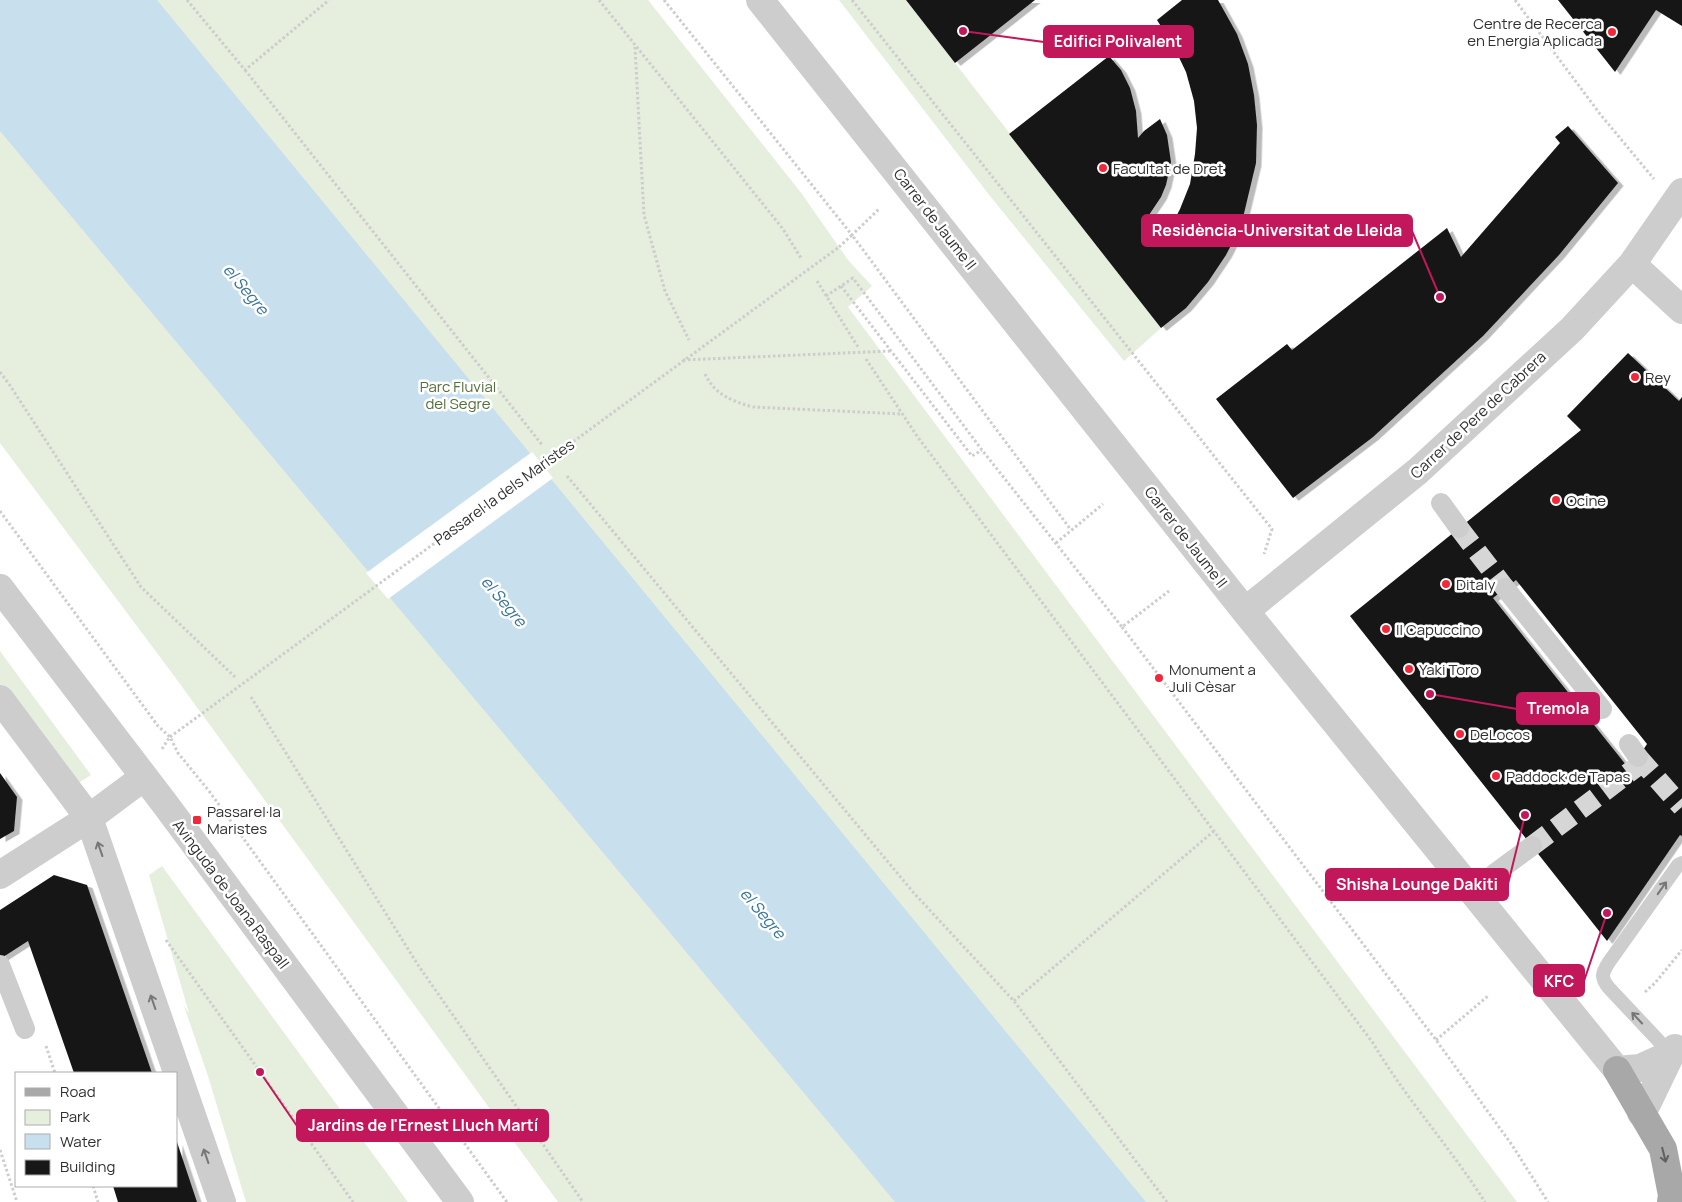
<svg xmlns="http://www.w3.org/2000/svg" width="1682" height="1202" font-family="Manrope,sans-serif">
	<defs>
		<filter id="shadow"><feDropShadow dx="5.5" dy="3" stdDeviation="0" flood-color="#0004"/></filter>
	</defs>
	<rect width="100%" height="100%" fill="#fff"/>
	<path fill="#e6eedd" d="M 0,0 L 648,0 L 802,194 L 848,260 L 872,286 L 848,307 L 1517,1202 L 558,1202 L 169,669 L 0,443 Z
		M 839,0 L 906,0 L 1161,328 L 1124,361 L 990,196 Z
		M 0,651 L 91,775 L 72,787 L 0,688 Z
		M 162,866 L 408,1202 L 246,1202 L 208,1076 L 184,1006 L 189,1013 L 149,875 Z"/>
	<path fill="#c8e0ee" d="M 0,0 L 157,0 L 1146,1202 L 895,1202 L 0,131 Z"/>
	<path fill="#fff" d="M 532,452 L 553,478 L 388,599 L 366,573 Z"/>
	<path fill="#171717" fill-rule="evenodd" filter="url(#shadow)" d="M 906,0 L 1035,0 L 955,63 Z
		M 1182,0 L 1218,0 L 1237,34 L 1248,64 L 1254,95 L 1257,125 L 1256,163 L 1241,226 L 1226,255 L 1208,282 L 1186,308 L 1161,328 L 1009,134 L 1109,56 L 1121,70 L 1130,88 L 1136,111 L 1138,138 L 1144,131 L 1160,119 L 1167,135 L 1171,162 L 1166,185 L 1161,197 L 1143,224 L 1165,238 L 1180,209 L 1190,184 L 1195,154 L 1197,128 L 1194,101 L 1186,72 L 1174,47 L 1157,20 Z
		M 1558,0 L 1682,0 L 1682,26 L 1656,10 L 1615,72 Z
		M 1568,126 L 1618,183 L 1559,255 L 1483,336 L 1373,437 L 1293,498 L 1216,399 L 1287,344 L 1292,350 L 1447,228 L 1461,257 L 1560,143 L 1555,137 Z
		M 1628,353 L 1679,401 L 1682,397 L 1682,836 L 1680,835 L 1607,941 L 1350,616 L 1581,430 L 1567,416 ZM 1516,580 L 1647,744 L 1630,770 L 1493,598 Z
		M 0,773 L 17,797 L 14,831 L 0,839 Z
		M 54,875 L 87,885 L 152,1073 L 74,1073 L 28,941 L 0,959 L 0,910 Z
		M 177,1142 L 197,1202 L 118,1202 L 113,1186 L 176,1186 Z"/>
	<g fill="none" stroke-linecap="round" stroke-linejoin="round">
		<path stroke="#d6d6d6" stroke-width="20" stroke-dasharray="20 10" stroke-linecap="butt" d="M 1459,528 L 1505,588
			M 1638,757 L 1682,807
			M 1532,846 L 1643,762"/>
		<path stroke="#cdcdcd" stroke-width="3" stroke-dasharray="2.5 2.5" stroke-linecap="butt" d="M 187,0 L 245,70 L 329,0
			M 599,0 L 783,229 L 801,258
			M 664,0 L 852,235 L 879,209
			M 852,0 L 1272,529 L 1264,554
			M 1515,0 L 1600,114 L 1654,179
			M 635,47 L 644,215 L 665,291 L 689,340
			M 245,70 L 543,446
			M 839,247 L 852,235 L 1071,530
			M 817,281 L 858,347
			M 841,286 L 972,456 L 982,450
			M 826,296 L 853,278 L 982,450 L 1122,627 L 1169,591
			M 866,359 L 917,436 L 1373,1043 C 1406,1099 1450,1147 1485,1202
			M 0,372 L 9,384 L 141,587 L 235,677
			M 705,374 C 715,395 732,401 753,407 L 902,414
			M 567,476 L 913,892 L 1014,1001 L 1167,1202
			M 0,511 L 158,726 L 170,737 L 178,753 L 209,791 L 507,1202
			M 1056,543 L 1103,504
			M 1122,627 L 1436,1040 L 1512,1145 L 1548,1202
			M 251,697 L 418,965 L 583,1202
			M 162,749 L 169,738
			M 166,940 L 353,1202
			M 1645,992 L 1655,983 L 1682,950
			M 1014,1001 L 1214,831
			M 1436,1040 L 1488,996
			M 46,1046 L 55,1073
			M 0,1150 L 17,1202
			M 93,1186 L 98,1202"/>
		<path stroke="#cdcdcd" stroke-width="14" d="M 1671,1054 L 1609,988 C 1600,977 1602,973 1609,962 L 1678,865 L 1682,863"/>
		<path stroke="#cdcdcd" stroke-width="20" d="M 1441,503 L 1459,528
			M 1505,588 L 1602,709
			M 1629,744 L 1638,757
			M 1494,874 L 1532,846
			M 0,965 L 25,1029"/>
		<path stroke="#cdcdcd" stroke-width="28" d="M 760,0 L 1245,611 L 1617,1070 L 1640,1068 L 1671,1054
			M 1632,264 L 1682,310
			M 0,588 L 165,804 L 460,1202
			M 1245,611 L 1418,471 L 1572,329 L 1632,264 L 1682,192
			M 0,699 L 89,818 L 222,1202
			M 0,875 L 89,818 L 144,777
			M 1641,1113 L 1647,1104 L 1671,1054 L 1675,1048"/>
		<path stroke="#a8a8a8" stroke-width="28" d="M 1617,1070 L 1663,1149 L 1672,1195 L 1671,1202"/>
		<path stroke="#cdcdcd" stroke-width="3" stroke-dasharray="2.5 2.5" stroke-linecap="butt" d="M 683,360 L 891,351
			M 170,737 L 839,247"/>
	</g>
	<defs><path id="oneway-shaft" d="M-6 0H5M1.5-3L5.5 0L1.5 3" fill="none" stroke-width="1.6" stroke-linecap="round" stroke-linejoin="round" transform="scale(1.25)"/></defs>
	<g stroke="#777">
		<use href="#oneway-shaft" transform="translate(100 849) rotate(-109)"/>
		<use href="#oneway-shaft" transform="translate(1662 888) rotate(-55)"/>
		<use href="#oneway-shaft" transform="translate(153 1002) rotate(-109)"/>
		<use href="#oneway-shaft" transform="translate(1637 1018) rotate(-133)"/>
		<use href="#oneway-shaft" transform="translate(206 1156) rotate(-109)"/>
	</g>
	<use stroke="#606060" href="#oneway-shaft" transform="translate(1664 1155) rotate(76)"/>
	<g fill="#f02839" stroke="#fff" stroke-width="2">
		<circle cx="1612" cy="32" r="5"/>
		<circle cx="1103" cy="168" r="5"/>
		<circle cx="1635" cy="377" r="5"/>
		<circle cx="1556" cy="500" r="5"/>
		<circle cx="1446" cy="584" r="5"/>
		<circle cx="1386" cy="629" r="5"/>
		<circle cx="1409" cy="669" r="5"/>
		<circle cx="1159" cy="678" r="5"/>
		<circle cx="1460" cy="734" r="5"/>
		<circle cx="1496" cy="776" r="5"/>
		<rect x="192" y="815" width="10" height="10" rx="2.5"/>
	</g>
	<g text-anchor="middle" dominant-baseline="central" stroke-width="5" stroke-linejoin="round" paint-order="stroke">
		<g font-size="15" fill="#303030" stroke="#fff" text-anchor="start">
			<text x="1602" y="23" text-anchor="end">Centre de Recerca<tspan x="1602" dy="17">en Energia Aplicada</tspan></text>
			<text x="1113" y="168">Facultat de Dret</text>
			<text x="1645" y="377">Rey</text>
			<text x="1566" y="500">Ocine</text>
			<text x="1456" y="584">Ditaly</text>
			<text x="1396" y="629">Il Capuccino</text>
			<text x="1169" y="669">Monument a<tspan x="1169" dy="17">Juli Cèsar</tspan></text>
			<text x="1419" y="669">Yaki Toro</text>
			<text x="1470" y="734">DeLocos</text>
			<text x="1506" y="776">Paddock de Tapas</text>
			<text x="207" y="811">Passarel·la<tspan x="207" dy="17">Maristes</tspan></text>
		</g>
		<g font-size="15" fill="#303030" stroke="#fff">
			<text transform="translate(935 219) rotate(52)">Carrer de Jaume II</text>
			<text transform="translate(1478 415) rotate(-43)">Carrer de Pere de Cabrera</text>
			<text transform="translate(504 492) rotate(-36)">Passarel·la dels Maristes</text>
			<text transform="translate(1186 537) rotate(52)">Carrer de Jaume II</text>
			<text transform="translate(231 894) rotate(53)">Avinguda de Joana Raspall</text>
		</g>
		<g font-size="15" fill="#536f3a" stroke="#fff">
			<text x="458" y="386">Parc Fluvial<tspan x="458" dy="17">del Segre</tspan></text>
		</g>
		<g font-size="16" font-style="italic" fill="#387498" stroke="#fff">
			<text transform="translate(246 289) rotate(50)">el Segre</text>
			<text transform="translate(504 601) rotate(50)">el Segre</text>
			<text transform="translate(763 913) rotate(50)">el Segre</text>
		</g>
	</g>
	<path fill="none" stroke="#c2185b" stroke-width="2" d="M963 31L1044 42M1440 297L1412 231M1430 694L1517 709M1525 815L1508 884M1607 913L1584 981M260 1072L297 1126"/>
	<g fill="#c2185b" stroke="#fff" stroke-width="2">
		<circle cx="963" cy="31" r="5"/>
		<circle cx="1440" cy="297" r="5"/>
		<circle cx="1430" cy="694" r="5"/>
		<circle cx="1525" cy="815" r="5"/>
		<circle cx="1607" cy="913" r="5"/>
		<circle cx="260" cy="1072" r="5"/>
	</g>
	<g fill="#c2185b" stroke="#c2185b" stroke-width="2">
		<rect x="1044" y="26" width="149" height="31" rx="5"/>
		<rect x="1142" y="215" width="270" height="31" rx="5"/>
		<rect x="1517" y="693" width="82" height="31" rx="5"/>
		<rect x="1326" y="869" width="182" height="31" rx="5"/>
		<rect x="1534" y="965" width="50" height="31" rx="5"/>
		<rect x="297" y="1110" width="251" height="31" rx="5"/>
	</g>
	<g font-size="16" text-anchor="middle" font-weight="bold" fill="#fff">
		<text x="1118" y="47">Edifici Polivalent</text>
		<text x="1277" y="236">Residència-Universitat de Lleida</text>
		<text x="1558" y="714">Tremola</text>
		<text x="1417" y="890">Shisha Lounge Dakiti</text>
		<text x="1559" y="987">KFC</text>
		<text x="423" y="1131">Jardins de l'Ernest Lluch Martí</text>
	</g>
	<rect x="15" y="1072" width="162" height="115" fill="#ffffff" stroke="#acacac"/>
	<rect x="25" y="1088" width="25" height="8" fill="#a8a8a8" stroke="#acacac"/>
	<text x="60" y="1097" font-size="15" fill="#303030">Road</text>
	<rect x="25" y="1110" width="25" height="15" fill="#e6eedd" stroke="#acacac"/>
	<text x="60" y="1122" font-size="15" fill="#303030">Park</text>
	<rect x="25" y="1134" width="25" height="15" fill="#c8e0ee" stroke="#acacac"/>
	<text x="60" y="1147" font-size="15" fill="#303030">Water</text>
	<rect x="25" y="1160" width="25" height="15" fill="#171717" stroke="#acacac"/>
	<text x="60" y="1172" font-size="15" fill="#303030">Building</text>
</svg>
